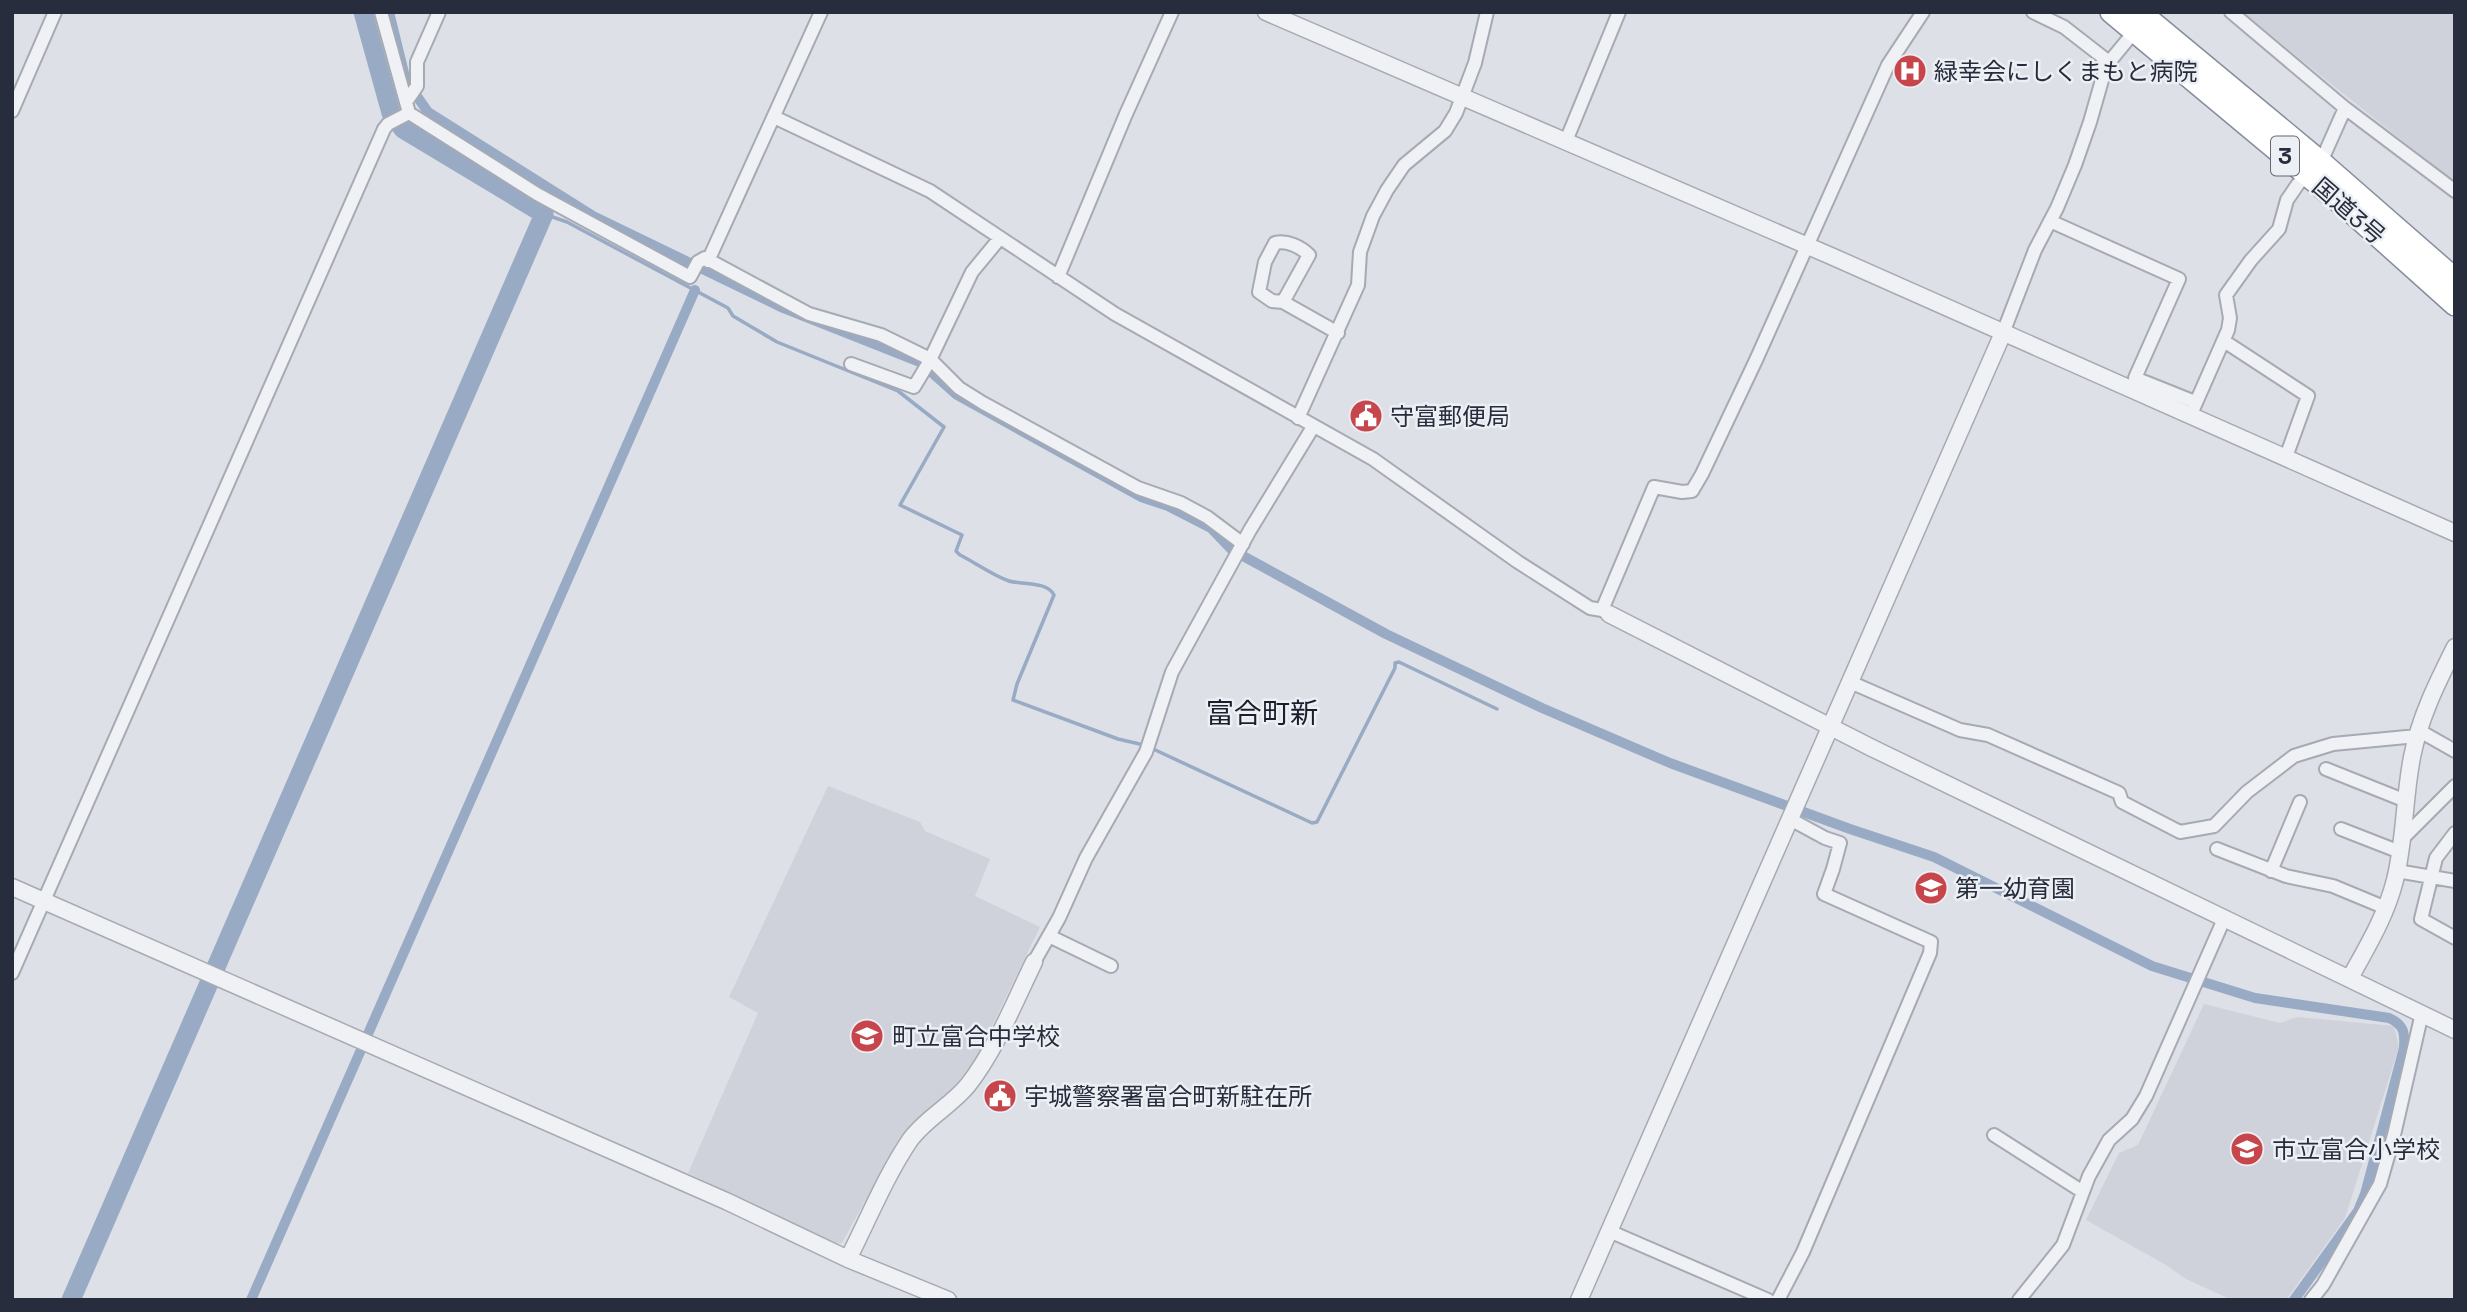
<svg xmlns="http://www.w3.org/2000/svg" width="2467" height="1312" font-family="'Space Grotesk','Noto Sans JP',sans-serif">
	<rect width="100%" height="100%" fill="#dde0e6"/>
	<path fill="#cfd2db" d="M 2243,12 L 2455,12 L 2455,182 L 2331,84 Z
		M 828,786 L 920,822 L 925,831 L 990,859 L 975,896 L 1040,927 L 976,1059 L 948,1094 L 896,1144 L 842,1243 L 835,1243 L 688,1173 L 758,1013 L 729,997 Z
		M 2204,1004 L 2280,1023 L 2297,1017 L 2394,1026 L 2399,1047 L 2345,1218 L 2286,1300 L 2232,1300 L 2186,1279 L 2166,1265 L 2086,1220 L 2119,1153 L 2138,1145 Z"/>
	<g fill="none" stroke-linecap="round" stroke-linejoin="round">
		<path stroke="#99aac5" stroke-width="3.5" d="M 544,214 L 567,222 L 728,308 L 733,316 L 777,342 L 898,391 L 944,427 L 900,505 L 962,535 L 956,551 L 960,555 C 976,563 992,575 1009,581 C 1022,585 1047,581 1054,595 L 1017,684 L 1013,700 L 1118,739 L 1144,745
			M 1151,748 L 1312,823 L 1317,822 L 1395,668 L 1395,663 L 1399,662 L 1497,709"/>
		<path stroke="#99aac5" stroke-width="10" d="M 389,12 L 406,81 L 428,112 L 593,216 L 781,307 L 920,362 L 957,395 L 1141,497 L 1168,506 L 1211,528 L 1232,550 L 1386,634 L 1542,708 L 1670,763 L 1850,829 L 1934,857 L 2152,966 L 2255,998 L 2389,1018 C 2404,1025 2405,1032 2404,1048 L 2365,1194 L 2358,1211 L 2294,1300
			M 251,1300 L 695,290"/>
		<path stroke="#99aac5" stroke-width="19" d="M 71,1300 L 544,214 L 403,129 L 391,113 L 363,12"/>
		<defs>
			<path id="minor" d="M 381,12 L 409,113 L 537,194 L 690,277 L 698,262 L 705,258 L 809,314 L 881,335 L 930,359 L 959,388 L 983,403 L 1138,488 L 1181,503 L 1207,517 L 1243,544
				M 2033,12 L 2064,27 L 2109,62
				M 2231,12 L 2345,108 L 2455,191
				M 406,102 L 417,86 L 417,62 L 439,12
				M 12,111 L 55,12
				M 774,117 L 930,191 L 1115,314 L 1373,459 L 1518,562 L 1590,608 L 1602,610 L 1609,614
				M 1566,141 L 1619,12
				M 2050,221 L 2179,279 L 2135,378 L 2195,402
				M 708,261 L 821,12
				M 1058,277 L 1126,114 L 1172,12
				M 1283,302 L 1309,255 C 1301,247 1287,240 1275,243 L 1265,262 L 1259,292 L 1272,301 L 1283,302 L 1338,333
				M 2003,333 L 2035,250 L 2057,208 L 2075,165 L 2090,122 L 2106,66 L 2134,32
				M 2224,341 L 2308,396 L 2286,457
				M 851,364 L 914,387 L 929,362 L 972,272 L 1000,238
				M 2191,414 L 2228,330 L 2230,318 L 2226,295 L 2251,260 L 2279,229 L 2287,200 L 2298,184 L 2321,162 L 2345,108
				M 1298,418 L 1358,285 L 1360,252 L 1373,216 L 1387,190 L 1404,165 L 1445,131 L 1456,113 L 1475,63 L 1487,12
				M 1602,610 L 1654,487 L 1682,492 L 1692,491 L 1702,474 L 1756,360 L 1888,65 L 1923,12
				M 1850,682 L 1960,730 L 1988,735 L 2119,793 L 2122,802 L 2180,832 L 2214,826 L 2247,792 L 2294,756 L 2333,744 L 2417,736
				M 2418,730 L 2455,751
				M 2326,769 L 2406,801
				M 2341,829 L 2400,852
				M 2455,833 L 2436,858 L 2421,919 L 2455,938
				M 2402,839 L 2455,786
				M 2217,849 L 2286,876 L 2333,886 L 2386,908
				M 2271,871 L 2300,802
				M 2397,871 L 2455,881
				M 1049,936 L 1111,966
				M 1034,962 L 1059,918 L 1086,858 L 1146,752 L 1172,672 L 1250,530 L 1313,427
				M 12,973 L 384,129 L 388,124 L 409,113
				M 1994,1135 L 2083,1192
				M 1609,1231 L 1768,1300
				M 1778,1300 L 1803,1252 L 1930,953 L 1931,942 L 1824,894 L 1833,869 L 1840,843 L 1825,838 L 1790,819
				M 2019,1300 L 2063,1245 L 2089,1176 L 2109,1140 L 2132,1119 L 2146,1096 L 2224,919
				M 2311,1300 L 2323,1285 L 2380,1184 L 2394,1135 L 2422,1013"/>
			<path id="tertiary" d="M 1266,12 L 1831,256 L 2455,533
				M 1609,614 L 1872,748 L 2455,1030
				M 12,887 L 726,1201 L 848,1259 L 948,1300
				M 2350,978 C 2367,947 2386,916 2395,880 C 2405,840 2404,798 2412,757 C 2420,717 2437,683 2455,647
				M 848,1259 C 868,1220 885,1177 910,1140 C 926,1118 951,1106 968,1085 C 996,1049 1014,1003 1034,962
				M 1579,1300 L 2003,333"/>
			<path id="trunk" d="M 2111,12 L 2350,211 L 2455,305
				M 2140,12 L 2321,162 L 2455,279"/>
		</defs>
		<use href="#minor" stroke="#a6aab3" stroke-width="16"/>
		<use href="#tertiary" stroke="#a6aab3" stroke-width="19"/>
		<use href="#trunk" stroke="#858c9c" stroke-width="24"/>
		<use href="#minor" stroke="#eff1f5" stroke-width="12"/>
		<use href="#tertiary" stroke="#eff1f5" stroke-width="16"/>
		<use href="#trunk" stroke="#fff" stroke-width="21"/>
	</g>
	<defs>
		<symbol id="hospital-disc" viewBox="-11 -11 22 22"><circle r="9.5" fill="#c7464c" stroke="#eceff4"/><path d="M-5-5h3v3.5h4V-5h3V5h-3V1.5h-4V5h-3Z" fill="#fff"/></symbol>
		<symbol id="civic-disc" viewBox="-11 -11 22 22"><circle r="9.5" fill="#c7464c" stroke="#eceff4"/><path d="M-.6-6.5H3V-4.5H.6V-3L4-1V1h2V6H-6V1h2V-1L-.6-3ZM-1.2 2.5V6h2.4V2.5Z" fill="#fff"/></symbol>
		<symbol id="school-disc" viewBox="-11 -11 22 22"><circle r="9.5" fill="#c7464c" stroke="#eceff4"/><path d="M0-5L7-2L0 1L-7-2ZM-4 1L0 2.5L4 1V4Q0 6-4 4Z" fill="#fff"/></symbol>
	</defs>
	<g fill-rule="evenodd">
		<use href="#hospital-disc" x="1891" y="52" width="38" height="38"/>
		<use href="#civic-disc" x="1347" y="397" width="38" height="38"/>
		<use href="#school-disc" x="1912" y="869" width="38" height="38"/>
		<use href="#school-disc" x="848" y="1017" width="38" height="38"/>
		<use href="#civic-disc" x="981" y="1077" width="38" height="38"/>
		<use href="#school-disc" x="2228" y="1130" width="38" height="38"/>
	</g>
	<g text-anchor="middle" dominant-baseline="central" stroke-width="5" stroke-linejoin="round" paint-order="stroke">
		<rect fill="#eceff4" stroke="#626773" stroke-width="2" x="2271" y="136.5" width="28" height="39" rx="5"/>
		<g font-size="23" font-weight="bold" fill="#272d3c">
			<text x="2285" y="156">3</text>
		</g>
		<g font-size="24" fill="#272d3c" stroke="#eceff4" text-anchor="start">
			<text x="1934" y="71">緑幸会にしくまもと病院</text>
			<text x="1390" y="416">守富郵便局</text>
			<text x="1955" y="888">第一幼育園</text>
			<text x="892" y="1036">町立富合中学校</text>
			<text x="1024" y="1096">宇城警察署富合町新駐在所</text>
			<text x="2272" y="1149">市立富合小学校</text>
		</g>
		<g font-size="24" fill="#272d3c" stroke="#eceff4">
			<text transform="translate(2349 211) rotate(41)">国道3号</text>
		</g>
		<g font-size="28" fill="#1a1e2d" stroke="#eceff4">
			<text x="1262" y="713">富合町新</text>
		</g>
	</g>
	<rect width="2467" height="1312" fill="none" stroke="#272d3c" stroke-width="28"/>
</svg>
